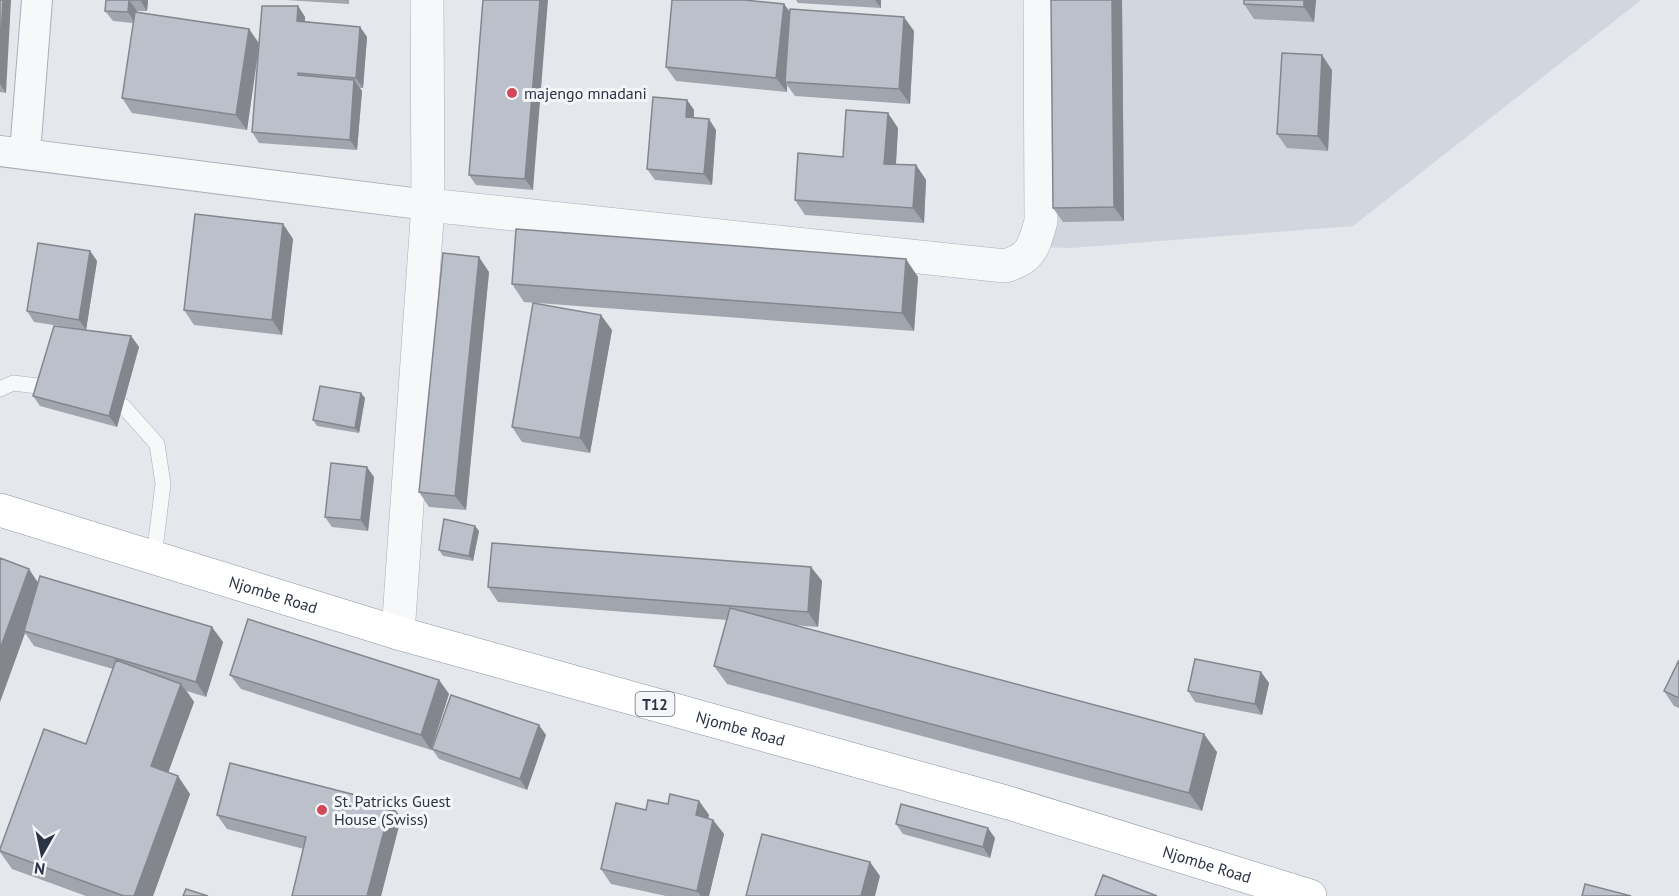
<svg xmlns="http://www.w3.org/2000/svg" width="1679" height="896" font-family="'PT Sans',sans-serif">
	<rect width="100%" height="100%" fill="#e4e7ec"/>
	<path fill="#d2d6de" d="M 1046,0 L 1641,0 L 1353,226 L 1071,248 L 1041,247 Z"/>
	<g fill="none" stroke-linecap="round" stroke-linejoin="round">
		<defs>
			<path id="service" d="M 0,389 L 13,383 L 46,387
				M 123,406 L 157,444 L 163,484 L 154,557"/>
			<path id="minor" d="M 0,151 L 428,205
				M 25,153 L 37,0"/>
			<path id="tertiary" d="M 428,205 L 1005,266 C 1032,258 1034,246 1041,221 L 1040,0
				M 398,633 L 428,205 L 427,0"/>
			<g id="trunk">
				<path id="s1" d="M 0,510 L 398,633 L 1009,803 L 1310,896"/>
			</g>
		</defs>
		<use href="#service" stroke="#a9aeb7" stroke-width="16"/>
		<use href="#minor" stroke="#a9aeb7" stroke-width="32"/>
		<use href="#tertiary" stroke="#a9aeb7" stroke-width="34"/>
		<use href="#trunk" stroke="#8b94a3" stroke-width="34"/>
		<use href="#service" stroke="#f7f8fa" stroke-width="15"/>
		<use href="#minor" stroke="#f7f8fa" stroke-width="30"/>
		<use href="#tertiary" stroke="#f7f8fa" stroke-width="33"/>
		<use href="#trunk" stroke="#fff" stroke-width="33"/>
	</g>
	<path fill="#a1a5ae" d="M 0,0 L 6,93 L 0,92 Z
		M 104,0 L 148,0 L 147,11 L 137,11 L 136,13 L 249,29 L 259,43 L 298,6 L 305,17 L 305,22 L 360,27 L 367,37 L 363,88 L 360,88 L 362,91 L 357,150 L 259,143 L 252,132 L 258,55 L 247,130 L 132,113 L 122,98 L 133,23 L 113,21 L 105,11 L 106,0 Z
		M 286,0 L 349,0 L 349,4 Z
		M 483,0 L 533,190 L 476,185 L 469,175 Z
		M 796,0 L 881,0 L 881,8 L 798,3 Z
		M 1051,0 L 1122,0 L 1124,221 L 1063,222 L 1053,208 Z
		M 1244,0 L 1316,0 L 1314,22 L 1254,19 L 1244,4 Z
		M 784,4 L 790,12 L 914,31 L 910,104 L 795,96 L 787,85 L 787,92 L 676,81 L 666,67 Z
		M 1332,70 L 1328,151 L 1287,148 L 1277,134 Z
		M 687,100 L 694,110 L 694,118 L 716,130 L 712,185 L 655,180 L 647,169 Z
		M 898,128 L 896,164 L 916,165 L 926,180 L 924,223 L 805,215 L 795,200 L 843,157 Z
		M 283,224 L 293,239 L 282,335 L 194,325 L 184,310 Z
		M 90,251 L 97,261 L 86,330 L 34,322 L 27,311 Z
		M 489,272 L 466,510 L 429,507 L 419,492 Z
		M 918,277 L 914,331 L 524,302 L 512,284 Z
		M 612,330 L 590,453 L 522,442 L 512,427 Z
		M 131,336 L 139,347 L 117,427 L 40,406 L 33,396 Z
		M 365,398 L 359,433 L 317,426 L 313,420 Z
		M 374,477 L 368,531 L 332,527 L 325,517 Z
		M 479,531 L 473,561 L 443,556 L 439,550 Z
		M 811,567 L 822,581 L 818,627 L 793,625 L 1217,752 L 1202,811 L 727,684 L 714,666 L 727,620 L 498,602 L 488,587 Z
		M 38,582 L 223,642 L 206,697 L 187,691 L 194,702 L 168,772 L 190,794 L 153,896 L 86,896 L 12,869 L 0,852 L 0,849 L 86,744 L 113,669 L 34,646 L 25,633 L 0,702 Z
		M 1679,660 L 1679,708 L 1674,706 L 1664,691 Z
		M 1261,672 L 1269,683 L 1262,715 L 1195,702 L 1188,691 Z
		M 230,675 L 439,680 L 449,694 L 431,750 L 241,689 Z
		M 546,735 L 527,790 L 439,759 L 432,749 Z
		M 699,801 L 709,815 L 708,818 L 713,820 L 724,834 L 709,896 L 666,896 L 611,884 L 601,869 L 646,810 L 668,804 Z
		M 391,804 L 401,818 L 381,896 L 292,896 L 304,849 L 227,829 L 217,815 Z
		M 896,824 L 995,838 L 990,858 L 903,834 Z"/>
	<path fill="#83868d" d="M 3,0 L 11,0 L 6,93 L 0,84 L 0,57 Z
		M 129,0 L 137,11 L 135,23 L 128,12 Z
		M 140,0 L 148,0 L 147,11 Z
		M 540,0 L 548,0 L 533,190 L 525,179 Z
		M 875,0 L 881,0 L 881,8 Z
		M 1112,0 L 1122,0 L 1124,221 L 1114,207 Z
		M 1304,0 L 1316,0 L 1314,22 L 1304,7 Z
		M 784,4 L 794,18 L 785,82 L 787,85 L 787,92 L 776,78 Z
		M 298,6 L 305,17 L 304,32 L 297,21 Z
		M 904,17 L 914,31 L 910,104 L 899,89 Z
		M 360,27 L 367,37 L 363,88 L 356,78 Z
		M 249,29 L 259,44 L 247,130 L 236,115 Z
		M 1322,55 L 1332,70 L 1328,151 L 1318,136 Z
		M 354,80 L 362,91 L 357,150 L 350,140 Z
		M 687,100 L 694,110 L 693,128 L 686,117 Z
		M 888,113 L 898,128 L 895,178 L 884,164 Z
		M 709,119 L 716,130 L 712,185 L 704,174 Z
		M 916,165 L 926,180 L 924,223 L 913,208 Z
		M 283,224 L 293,239 L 282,335 L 272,320 Z
		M 90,251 L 97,261 L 86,330 L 79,320 Z
		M 479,257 L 489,272 L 466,510 L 455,496 Z
		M 906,259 L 918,277 L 914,331 L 902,313 Z
		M 601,315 L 612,330 L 590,453 L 580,438 Z
		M 131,336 L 139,347 L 117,427 L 109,416 Z
		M 361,393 L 365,398 L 359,433 L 355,428 Z
		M 367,467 L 374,477 L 368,531 L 361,520 Z
		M 475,526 L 479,531 L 473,561 L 469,556 Z
		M 811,567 L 822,581 L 818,627 L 808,612 Z
		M 29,569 L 41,587 L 24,631 L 25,633 L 0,702 L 0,649 Z
		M 212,627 L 223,642 L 206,697 L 196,682 Z
		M 1261,672 L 1269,683 L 1262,715 L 1255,704 Z
		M 439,680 L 449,694 L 431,750 L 421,735 Z
		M 181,684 L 194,702 L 164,784 L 151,766 Z
		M 539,725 L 546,735 L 527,790 L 520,779 Z
		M 1204,734 L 1217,752 L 1202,811 L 1189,793 Z
		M 178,776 L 190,794 L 153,896 L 134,896 Z
		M 699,801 L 709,815 L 706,830 L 696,815 Z
		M 391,804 L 401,818 L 381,896 L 367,896 Z
		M 713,820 L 724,834 L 709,896 L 701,896 L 697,891 Z
		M 988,828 L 995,838 L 990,858 L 983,847 Z
		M 870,862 L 880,876 L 875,896 L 861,896 Z"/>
	<path fill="#bbc0ca" stroke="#83868d" stroke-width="1.5" d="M 0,0 L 3,0 L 0,57 Z
		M 106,0 L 140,0 L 129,0 L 128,12 L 105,11 Z
		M 483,0 L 540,0 L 525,179 L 469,175 Z
		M 672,0 L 744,0 L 784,4 L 776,78 L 666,67 Z
		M 1051,0 L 1112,0 L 1114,207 L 1053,208 Z
		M 1244,0 L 1304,0 L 1304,7 L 1244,4 Z
		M 262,6 L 298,6 L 297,21 L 360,27 L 356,78 L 298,73 L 298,75 L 354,80 L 350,140 L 252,132 Z
		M 790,9 L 904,17 L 899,89 L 785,82 Z
		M 135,12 L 249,29 L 236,115 L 122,98 Z
		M 1282,53 L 1322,55 L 1318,136 L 1277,134 Z
		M 653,97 L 687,100 L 686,117 L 709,119 L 704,174 L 647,169 Z
		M 846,110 L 888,113 L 884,164 L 916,165 L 913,208 L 795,200 L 798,153 L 843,157 Z
		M 195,214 L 283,224 L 272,320 L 184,310 Z
		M 516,229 L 906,259 L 902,313 L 512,284 Z
		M 38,243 L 90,251 L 79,320 L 27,311 Z
		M 443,253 L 479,257 L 455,496 L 419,492 Z
		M 533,303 L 601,315 L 580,438 L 512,427 Z
		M 54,326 L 131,336 L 109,416 L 33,396 Z
		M 320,386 L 361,393 L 355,428 L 313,420 Z
		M 331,463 L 367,467 L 361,520 L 325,517 Z
		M 444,519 L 475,526 L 469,556 L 439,550 Z
		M 492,543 L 811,567 L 808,612 L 488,587 Z
		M 0,558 L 29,569 L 0,649 Z
		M 40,576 L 212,627 L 196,682 L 24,631 Z
		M 730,608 L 1204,734 L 1189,793 L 714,666 Z
		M 248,619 L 439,680 L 421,735 L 230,675 Z
		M 1195,659 L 1261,672 L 1255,704 L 1188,691 Z
		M 116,660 L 181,684 L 151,766 L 178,776 L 134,896 L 124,896 L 0,851 L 0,849 L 44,729 L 86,744 Z
		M 1679,660 L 1679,698 L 1664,691 Z
		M 451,695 L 539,725 L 520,779 L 432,749 Z
		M 230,763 L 391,804 L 367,896 L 292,896 L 306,837 L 217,815 Z
		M 670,794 L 699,801 L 696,815 L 713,820 L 697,891 L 601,869 L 616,803 L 646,810 L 648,800 L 668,804 Z
		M 901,804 L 988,828 L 983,847 L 896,824 Z
		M 762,834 L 870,862 L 861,896 L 746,896 Z
		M 1103,875 L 1157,896 L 1095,896 Z
		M 1585,884 L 1631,896 L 1582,896 Z
		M 186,889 L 208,896 L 183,896 Z"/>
	<g fill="#d1495b" stroke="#f4f6f9" stroke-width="2">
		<circle cx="512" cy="93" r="6"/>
		<circle cx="322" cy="810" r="6"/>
	</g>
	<g text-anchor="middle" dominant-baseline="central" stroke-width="6" stroke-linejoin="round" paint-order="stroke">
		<rect fill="#f4f6f9" stroke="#676e7b" stroke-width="1.5" x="635.5" y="692" width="39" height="24" rx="4.5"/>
		<g font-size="15" font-weight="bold" fill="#2b3445">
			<text x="655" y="704">T12</text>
		</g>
		<g font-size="16" fill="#2b3445" stroke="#f4f6f9" text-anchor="start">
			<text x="524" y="93">majengo mnadani</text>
			<text x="334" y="801">St. Patricks Guest<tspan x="334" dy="18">House (Swiss)</tspan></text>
		</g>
		<g font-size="16" fill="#2b3445" stroke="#f4f6f9">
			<text stroke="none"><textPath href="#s1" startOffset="286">Njombe Road</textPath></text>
			<text stroke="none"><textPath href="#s1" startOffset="772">Njombe Road</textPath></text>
			<text stroke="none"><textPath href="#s1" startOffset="1258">Njombe Road</textPath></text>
		</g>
	</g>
	<g transform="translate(42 854) rotate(189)" stroke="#f4f6f9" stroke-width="4.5" paint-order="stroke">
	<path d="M0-4.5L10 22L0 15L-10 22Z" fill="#2b3445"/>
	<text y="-9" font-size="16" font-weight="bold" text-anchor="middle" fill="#2b3445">N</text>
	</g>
</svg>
